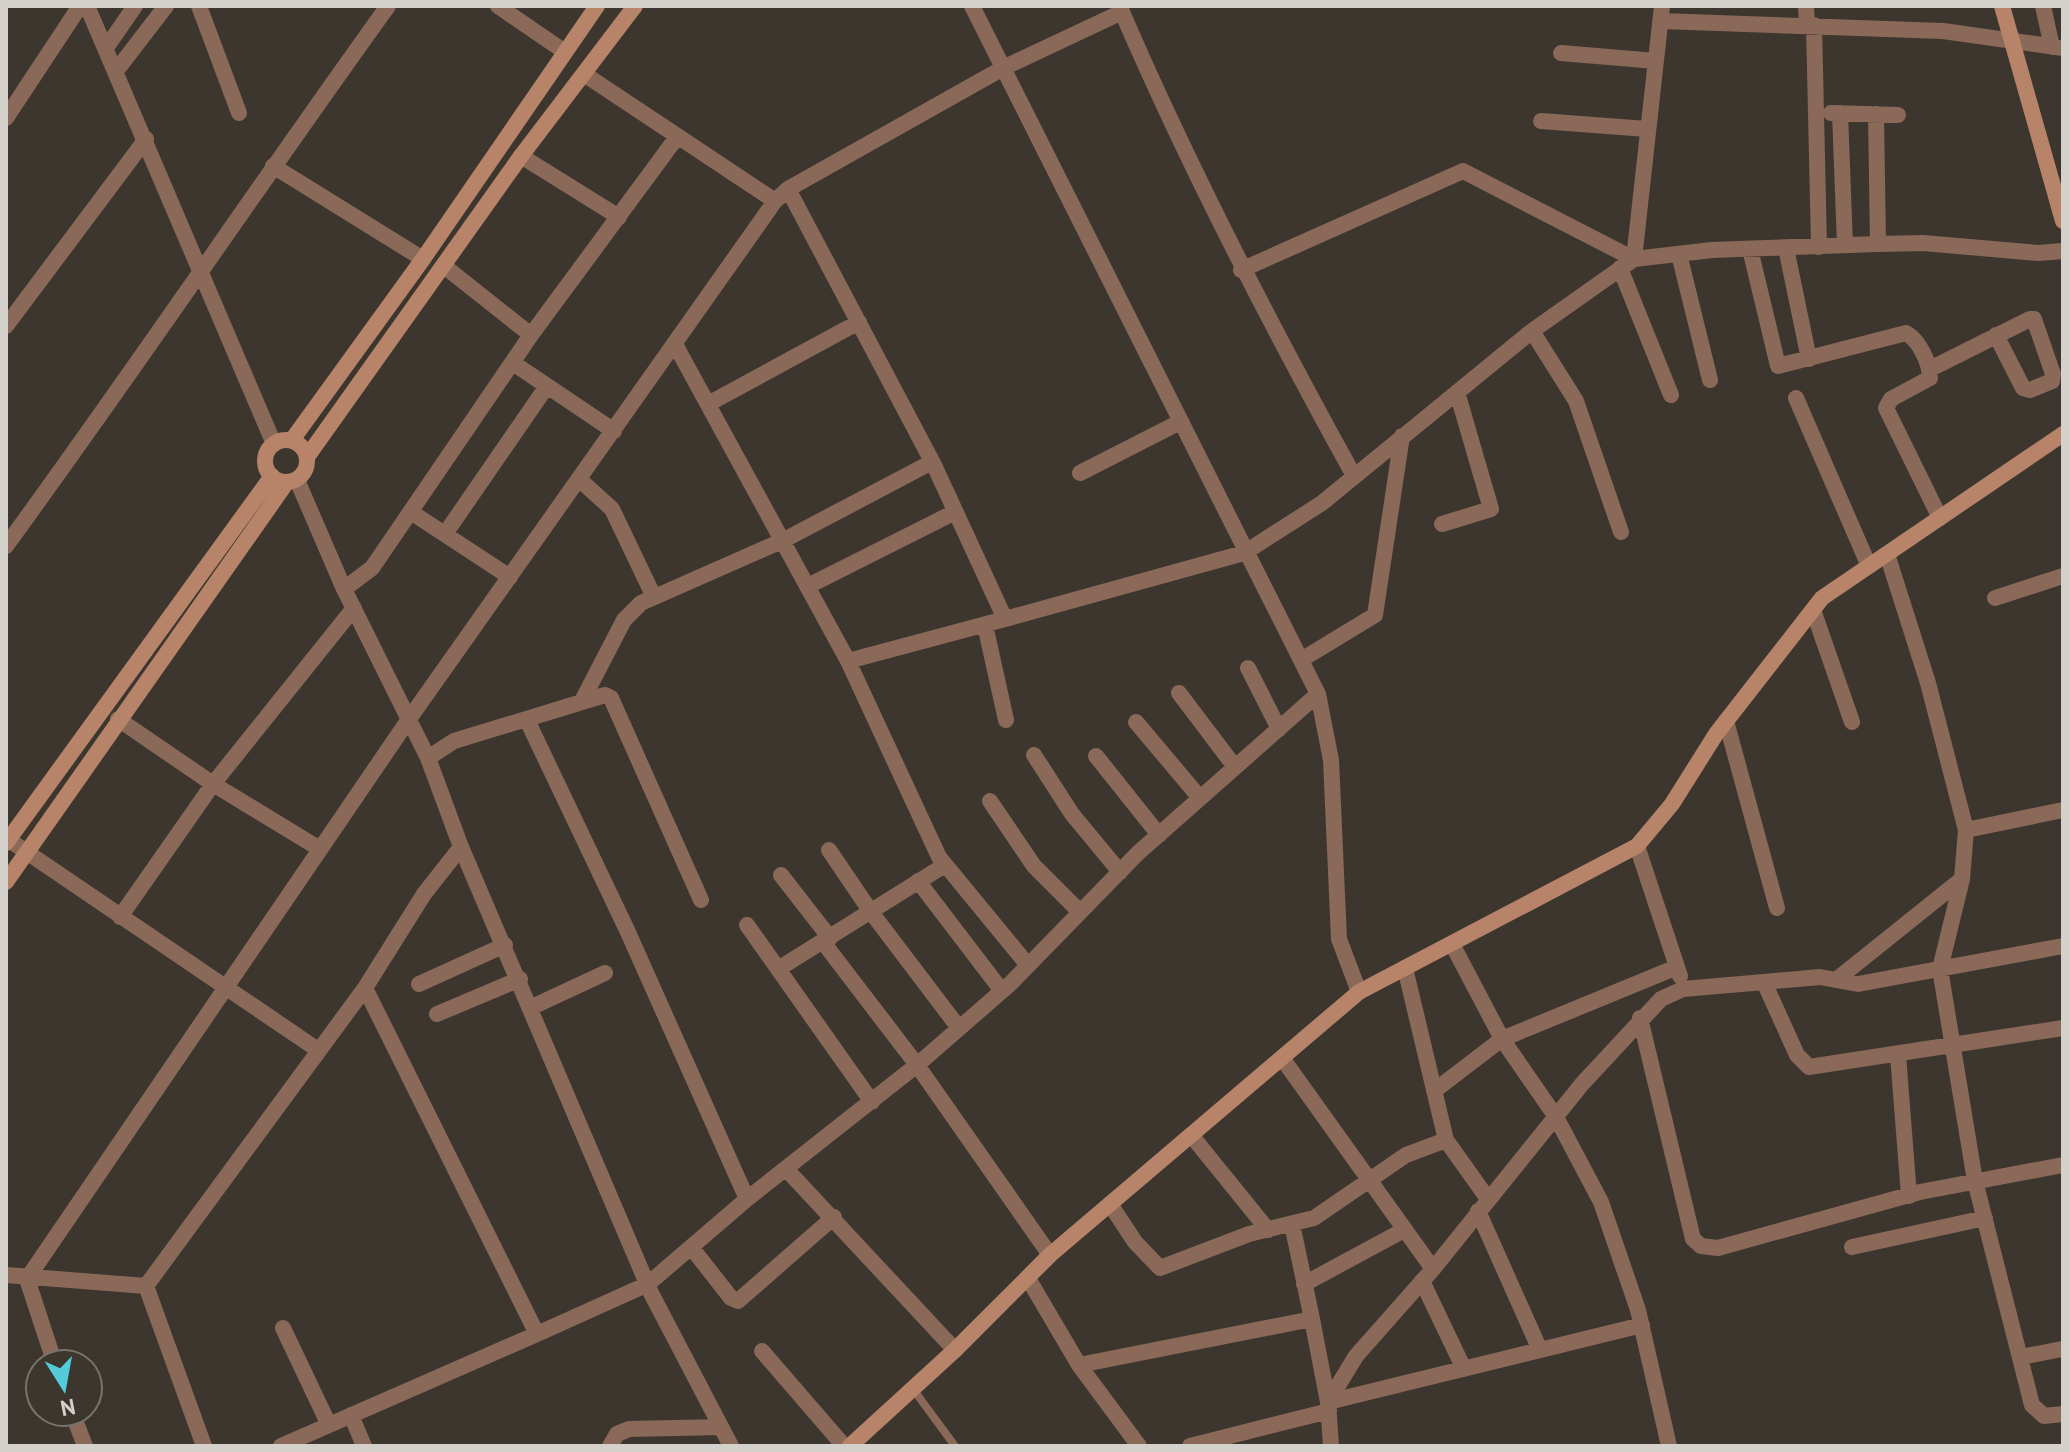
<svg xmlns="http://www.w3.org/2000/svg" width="2069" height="1452" font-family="'PT Sans',sans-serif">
	<rect width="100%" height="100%" fill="#3c362f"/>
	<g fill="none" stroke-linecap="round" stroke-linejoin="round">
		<path stroke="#8a6958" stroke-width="8" d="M 913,1389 L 955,1446"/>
		<path stroke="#8a6958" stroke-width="16" d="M 87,6 L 274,444
			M 199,6 L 239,113
			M 498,6 L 565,52
			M 972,6 L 1318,694 L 1331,760 L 1339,939 L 1359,992
			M 1806,6 L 1807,25
			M 2043,6 L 2052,47
			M 1661,21 L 1943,31 L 2063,48
			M 1814,25 L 1819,247
			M 106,48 L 135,6
			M 1561,53 L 1656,61
			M 116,71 L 166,6
			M 584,74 L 775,201
			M 1831,113 L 1898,115
			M 1840,113 L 1845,245
			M 1876,114 L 1878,244
			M 6,118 L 80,6
			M 1541,121 L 1647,129
			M 521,156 L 619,217
			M 273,166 L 423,259
			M 788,189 L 934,465 L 1005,619 L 1244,553 L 1322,503 L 1532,331 L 1634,259 L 1712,250 L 1878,244 L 1923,243 L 2038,253 L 2063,251
			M 1786,248 L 1809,359
			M 1750,249 L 1778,366 L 1906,333 C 1919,340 1930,363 1930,378 L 1891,399 L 1886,408 L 1940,518
			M 1679,254 L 1710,380
			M 444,266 L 531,335
			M 1620,268 L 1671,395
			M 1241,270 L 1463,171 L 1634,259 L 1662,6
			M 6,326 L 146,139
			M 1532,331 L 1576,401 L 1621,532
			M 676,346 L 848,661 L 939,857 L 1027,964
			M 513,363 L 614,431
			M 1930,369 L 2030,319 L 2034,319 L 2053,374 L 2052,381 L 2030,390 L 2023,388 L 1996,335
			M 1796,398 L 1869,566
			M 708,404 L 859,322
			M 1080,473 L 1180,422
			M 297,480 L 344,589 L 428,758 L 461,847 L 651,1293 L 731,1446
			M 580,480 L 612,509 L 654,597
			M 411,512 L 510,577
			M 1442,524 L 1491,509 L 1457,392
			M 445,534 L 547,386
			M 6,546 C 136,368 259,185 388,6
			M 1887,554 L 1928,683 L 1966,830 L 2063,810
			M 808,586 L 955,512
			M 344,589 L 372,568 L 531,335 L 677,137
			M 1995,598 L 2063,576
			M 1813,610 L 1852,722
			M 985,625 L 1006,720
			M 1301,660 L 1375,615 L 1402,436
			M 848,661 L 1005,619
			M 1248,668 L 1279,729
			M 1179,693 L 1235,767
			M 582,701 L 624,620 L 641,603 L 784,540 L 932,462
			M 118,719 L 213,784 L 320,849
			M 527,720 L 627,930 L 747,1199
			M 1726,721 L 1777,908
			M 1136,722 L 1200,798
			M 1034,755 L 1072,814 L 1120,872
			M 1096,756 L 1159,835
			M 428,758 L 454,741 L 605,695 L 611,698 L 701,900
			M 990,801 L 1034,866 L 1080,912
			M 6,838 L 318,1050
			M 1637,846 L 1680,976
			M 461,847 L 424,894 L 365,988 L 537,1334 L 648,1284 L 747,1199 L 917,1065 L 1010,984 L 1138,853 L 1318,694
			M 829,850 L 871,912 L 959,1028
			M 781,875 L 830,938
			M 1962,879 L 1940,969 L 1975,1181 L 2032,1405 L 2044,1416 L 2063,1414
			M 918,881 L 1002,991
			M 120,917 L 213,784 L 354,608
			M 747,925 L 872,1102
			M 823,942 L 917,1065 L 1050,1255
			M 1452,944 L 1502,1039 L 1556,1117 L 1601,1202 L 1638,1310 L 1669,1446
			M 778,969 L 945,865
			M 1836,980 L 1962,879 L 1966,830
			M 1764,982 L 1797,1055 L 1809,1067 L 2063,1028
			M 419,984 L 505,945
			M 532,1007 L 605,973
			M 437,1014 L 520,979
			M 1640,1018 L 1693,1239 L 1701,1246 L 1718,1248 L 1920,1192 L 2063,1165
			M 1898,1055 L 1909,1196
			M 1282,1058 L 1433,1269
			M 1434,1091 L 1502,1039 L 1677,967
			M 1191,1135 L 1268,1230
			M 1446,1140 L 1488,1199
			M 787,1170 L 955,1350
			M 1110,1204 L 1135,1242 L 1160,1268 L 1249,1234 L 1314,1218 L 1406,1155 L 1446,1140 L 1405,968
			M 1478,1211 L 1540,1350
			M 1292,1224 L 1312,1319
			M 691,1247 L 731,1298 L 738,1301 L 834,1217
			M 1852,1247 L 1985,1218
			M 6,1275 L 146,1286 L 365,988
			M 1029,1280 L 1079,1365 L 1312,1319 L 1328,1402 L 1642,1325
			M 1422,1281 L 1464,1369
			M 1304,1284 L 1404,1230
			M 146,1286 L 204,1446
			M 283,1328 L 329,1425
			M 762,1351 L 844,1446
			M 2021,1357 L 2062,1349
			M 55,1364 L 27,1279 L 409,719 L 775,201 L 788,189 L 1005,67 L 1122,12 C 1191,172 1270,324 1354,476
			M 1079,1365 L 1139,1446
			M 72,1412 L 85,1446
			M 351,1415 L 364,1446
			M 281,1446 L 537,1334
			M 610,1446 L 617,1434 L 629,1429 L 721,1427
			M 1190,1446 L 1329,1411
			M 1331,1446 L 1328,1402 L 1356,1356 L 1433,1269 L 1582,1084 L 1661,999 L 1683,989 L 1764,982 L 1820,977 L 1858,984 L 2063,946"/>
		<path stroke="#b78469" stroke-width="16" d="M 2002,6 L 2063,221
			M265 461a21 21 0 1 1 42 0a21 21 0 1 1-42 0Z
			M 292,440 L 423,259 L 597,6
			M 307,457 L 521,156 L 635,6
			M 6,843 L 272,476
			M 6,882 L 287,482
			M 850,1446 L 955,1350 L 1050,1255 L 1359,992 L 1637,846 L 1672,804 L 1716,734 L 1822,598 L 2063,434"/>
	</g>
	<rect width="2069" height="1452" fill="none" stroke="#d4d1cc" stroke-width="16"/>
	<g transform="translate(64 1388) rotate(169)"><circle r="38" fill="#3c362f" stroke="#79746e" stroke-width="2"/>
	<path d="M0-6L14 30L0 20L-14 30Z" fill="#53cbdb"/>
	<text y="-12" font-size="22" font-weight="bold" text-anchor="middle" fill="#d4d1cc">N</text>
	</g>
</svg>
